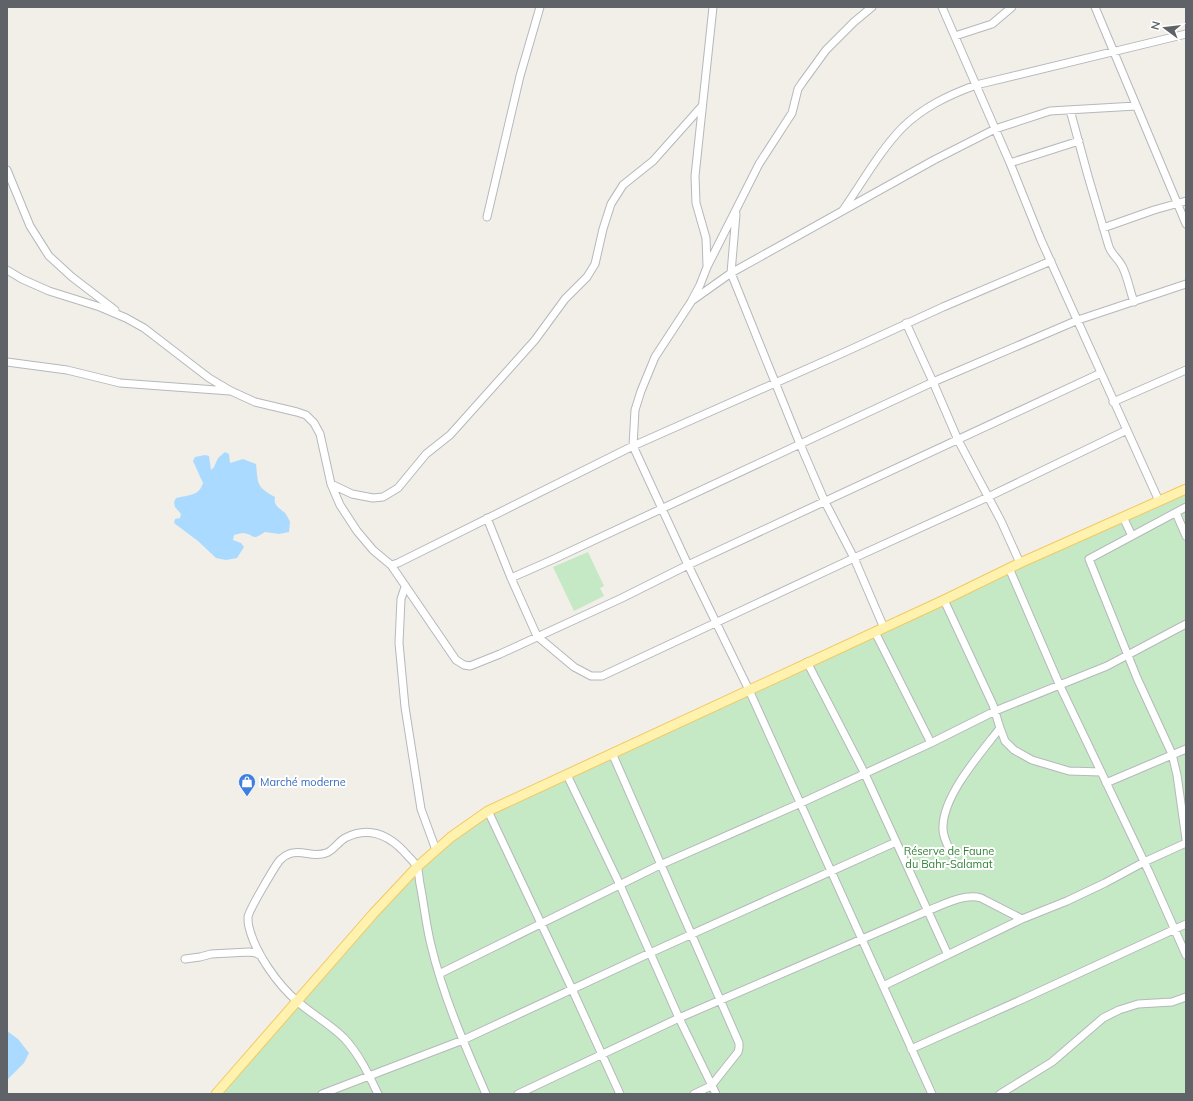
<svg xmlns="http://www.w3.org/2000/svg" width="1193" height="1101" font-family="Mulish,sans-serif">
	<rect width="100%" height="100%" fill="#f1efe8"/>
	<path fill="#c5e8c5" d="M 1186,489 L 1186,1094 L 216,1094 L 373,914 L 469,824 Z
		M 588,552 L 604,586 L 600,588 L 604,596 L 574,611 L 553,567 Z"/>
	<path fill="#aadaff" d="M 225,452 L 229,454 L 230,463 L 243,459 L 256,464 C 258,483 256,487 275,497 C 273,506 280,508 285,513 C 287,516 289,519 290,522 L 289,532 L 279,534 L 265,532 C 251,541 257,536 244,533 C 241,533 237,534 234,535 L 233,540 L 241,543 L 244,547 L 237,558 L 226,560 L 216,558 L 198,541 L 174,523 L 175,519 L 180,518 L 181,514 L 175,507 L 174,502 L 176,498 C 189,495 199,496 203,483 L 193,461 L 195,457 L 205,455 L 209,456 L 211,470 L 214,467 L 218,458 Z
		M 7,1031 L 18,1039 L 29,1053 L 24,1063 L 7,1080 Z"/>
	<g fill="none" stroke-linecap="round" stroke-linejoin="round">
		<defs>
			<path id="minor" d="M 872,7 L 854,22 L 826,50 L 802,83 L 798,89 L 792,113 L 759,164 L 707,267 L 700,285 L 691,302 L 655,357 L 641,391 L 635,410 L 633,446 L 688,565 L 749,690 L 932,1094
				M 942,7 L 1010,163 L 1041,240 L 1159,501
				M 1095,7 L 1186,224
				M 955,36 L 992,24 L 1012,7
				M 1070,110 L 1088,176 L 1109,247 C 1112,255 1119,259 1123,268 C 1128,279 1130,291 1134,302
				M 1010,163 L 1079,141
				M 7,170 L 30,226 L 49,256 L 72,277 L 115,310
				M 843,210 C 862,183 879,152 902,128 C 923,107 949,95 976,85 L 1186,34
				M 736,214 L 731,273 L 800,444 L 825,502 L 854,558 L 884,628
				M 487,217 L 520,76 L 540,7
				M 1103,228 L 1154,210 L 1186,201
				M 707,265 L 706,238 L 696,203 L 695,176 L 713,7
				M 7,270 L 22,279 L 49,291 L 100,307 L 126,318 L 144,328 L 209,378 L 231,391 L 255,402 L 297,412 L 306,415 L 314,423 L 320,434 L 331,484 L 340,505 L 357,531 L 373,550 L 391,565 L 456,660 L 464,665 L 470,666 L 500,654 L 622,598 L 688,565 L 1101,373
				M 693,300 L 731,273 L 934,160 L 995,129 L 1050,111 L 1136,106
				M 906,323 L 933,382 L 958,440 L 1001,521 L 1020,563
				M 7,362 L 67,370 L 120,383 L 230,391
				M 1113,402 L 1186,370
				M 331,484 L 352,494 L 373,498 L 383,497 L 398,488 L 426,454 L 450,435 L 535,340 L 565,299 L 587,277 L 595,264 L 603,229 L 611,204 L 623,185 L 653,161 L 702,106
				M 1186,507 L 1089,559 L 1137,678 L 1172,754 L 1177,775 L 1186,839
				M 1176,513 L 1186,536
				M 1123,517 L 1132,536
				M 487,518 L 511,578 L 554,559 L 933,382 L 1078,320 L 1186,284
				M 391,565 L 398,563 L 633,446 L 845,352 L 943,307 L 1051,261
				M 1009,568 L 1060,686 L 1149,872 L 1186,955
				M 511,578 L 537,636 L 574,667 L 591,676 L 602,676 L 854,558 L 988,497 L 1127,430
				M 405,587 L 401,599 L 399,643 L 405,707 L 421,809 L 436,850
				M 944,600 L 993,705 L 1000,728 C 981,753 944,794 943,826 C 942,836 948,846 952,855
				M 875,632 L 931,743
				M 807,662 L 865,774 L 948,955
				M 1000,728 L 1005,741 L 1014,750 L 1032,760 L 1069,771 L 1101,772
				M 612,753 L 739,1043 L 739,1048 L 738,1052 L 711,1086 L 694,1094
				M 567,775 L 620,885 L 679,1018 L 716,1094
				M 1106,783 L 1186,749
				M 488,811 L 572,989 L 620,1094
				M 185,959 L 200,957 L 211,954 L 249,952 L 256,953 L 261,956
				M 439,974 L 660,865 L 801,803 L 931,743 L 995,711 L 1107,666 L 1186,624
				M 883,986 L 1022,919 L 1067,901 L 1105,883 L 1144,862 L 1186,843
				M 911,1049 L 1023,999 L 1186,924
				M 322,1094 L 463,1040 L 650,953 L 896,842
				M 378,1094 C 369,1075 359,1054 344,1038 C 330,1024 313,1015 298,1002 C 278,985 255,953 249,927 C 248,924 248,920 248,917 C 249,910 275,866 280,860 C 282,858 286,855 289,854 C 301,849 313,858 326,853 C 333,851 338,842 345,838 C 370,825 391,836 408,856 C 411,859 415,863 417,867 C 419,871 419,879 420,884 C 424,904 426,925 431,945 C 443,996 465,1046 486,1094
				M 518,1094 L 679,1018 L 927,911 C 943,905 964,893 981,898 L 1022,919
				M 1000,1094 L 1052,1062 L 1103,1018 L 1119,1010 L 1138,1004 L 1172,1002 L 1186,997"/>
			<path id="major" d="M 216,1094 L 373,914 L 417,867 L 451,837 L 488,811 L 944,600 L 1020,563 L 1186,489"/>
		</defs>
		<use href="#minor" stroke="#b5b8bc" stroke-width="9"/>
		<use href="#major" stroke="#f2c960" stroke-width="11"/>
		<use href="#minor" stroke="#fff" stroke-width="7"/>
		<use href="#major" stroke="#fff2af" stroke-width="9"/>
	</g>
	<defs>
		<symbol id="shop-pin" viewBox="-11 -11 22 30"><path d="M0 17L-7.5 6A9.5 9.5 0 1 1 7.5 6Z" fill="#3f7fe0" stroke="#fff"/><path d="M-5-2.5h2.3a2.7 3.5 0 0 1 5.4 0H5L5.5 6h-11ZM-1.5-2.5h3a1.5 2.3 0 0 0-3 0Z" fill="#fff"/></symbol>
	</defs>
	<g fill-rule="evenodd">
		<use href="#shop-pin" x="237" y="772" width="20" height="27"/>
	</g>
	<g text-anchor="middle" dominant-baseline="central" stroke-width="4" stroke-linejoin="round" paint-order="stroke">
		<g font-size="11" fill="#366cbe" stroke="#fff" text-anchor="start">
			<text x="260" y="782">Marché moderne</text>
		</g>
		<g font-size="11" fill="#348238" stroke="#fff">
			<text x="949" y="851">Réserve de Faune<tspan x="949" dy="13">du Bahr-Salamat</tspan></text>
		</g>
	</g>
	<rect width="1193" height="1101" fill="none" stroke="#5f6368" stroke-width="16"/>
	<g transform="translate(1165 28) rotate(285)" stroke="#ffffff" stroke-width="3" paint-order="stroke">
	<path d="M0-3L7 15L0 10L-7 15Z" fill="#5f6368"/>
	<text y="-6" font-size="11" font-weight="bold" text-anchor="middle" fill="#5f6368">N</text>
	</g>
</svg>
